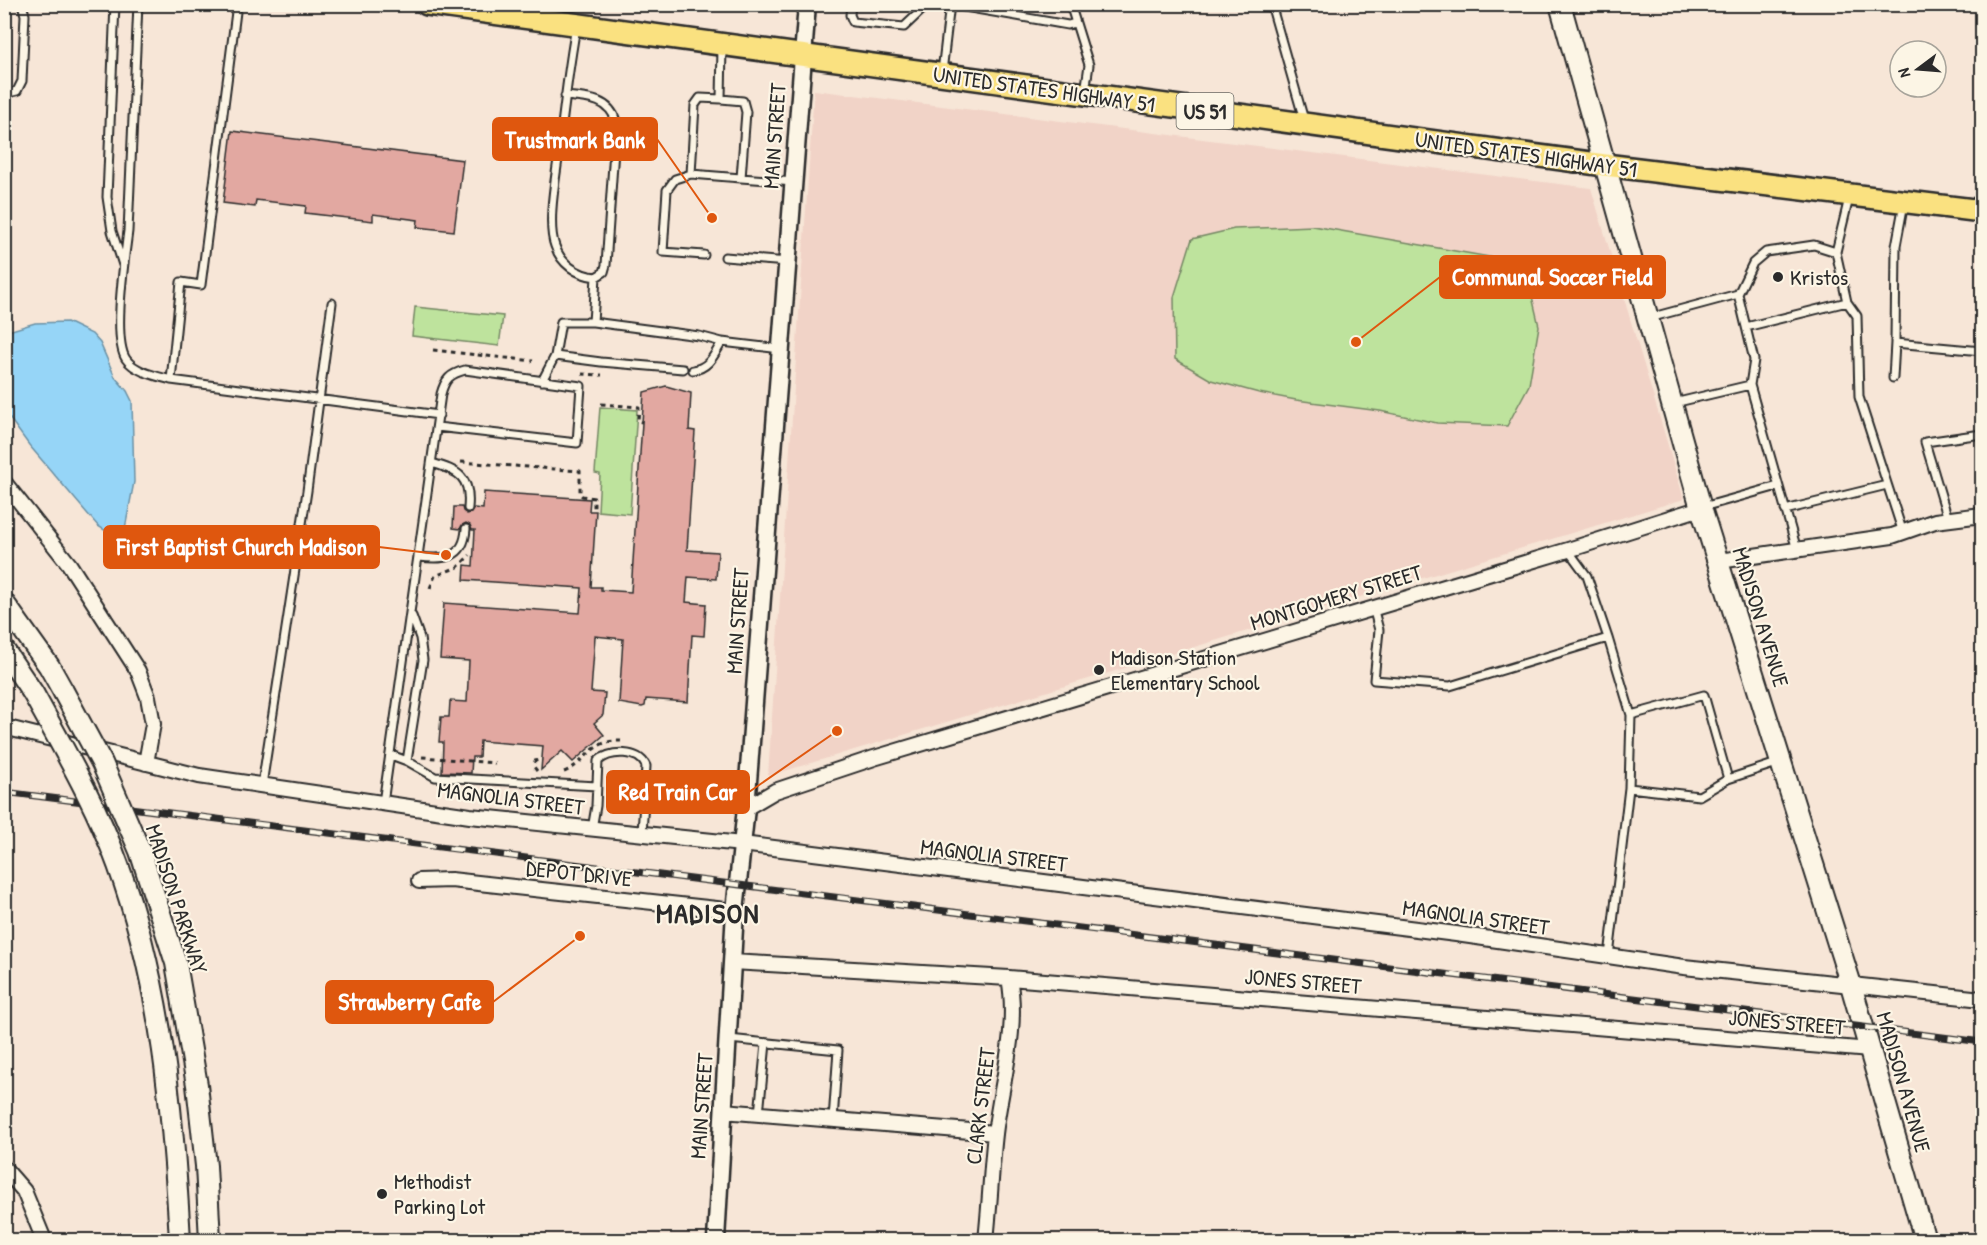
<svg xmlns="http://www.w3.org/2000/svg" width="1987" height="1245" font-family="'Patrick Hand',sans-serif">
	<rect width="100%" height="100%" fill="#f7e6d7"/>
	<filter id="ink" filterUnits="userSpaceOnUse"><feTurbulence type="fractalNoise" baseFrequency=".0167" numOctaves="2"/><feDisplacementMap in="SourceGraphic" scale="12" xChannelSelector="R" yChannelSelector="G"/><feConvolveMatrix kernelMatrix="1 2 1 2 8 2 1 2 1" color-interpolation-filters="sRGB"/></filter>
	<g filter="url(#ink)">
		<path fill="#f1d3c7" d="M 814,90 L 1591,188 L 1684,499 L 768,776 Z"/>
		<path fill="#bee39d" stroke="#748764" stroke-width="1.5" d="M 1313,226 L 1512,261 L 1527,275 L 1539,326 L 1529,385 L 1507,426 L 1437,423 L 1380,411 L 1296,400 L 1259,393 L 1211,380 L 1175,359 L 1174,297 L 1192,239 L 1234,229 Z
			M 415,307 L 503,316 L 499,346 L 412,336 Z
			M 600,407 L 637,410 L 630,514 L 598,511 L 600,474 L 595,473 Z"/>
		<path fill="#96d5f7" stroke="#6b91a5" stroke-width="1.5" d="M 67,322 L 92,334 L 100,343 L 115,377 L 127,391 L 132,401 L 134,482 L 123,539 L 114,536 L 98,526 L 29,445 L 5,412 L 5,332 L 35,323 Z"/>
		<path fill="#e2a8a1" stroke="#2b2b2b" stroke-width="1.5" d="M 232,131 L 463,160 L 454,231 L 417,227 L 418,220 L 373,214 L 373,221 L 305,213 L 306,206 L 256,200 L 255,207 L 223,203 Z
			M 666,386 L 691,393 L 689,430 L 695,431 L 687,550 L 718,552 L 716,579 L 688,577 L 686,602 L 706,604 L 704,636 L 692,635 L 688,702 L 646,699 L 645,706 L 642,707 L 619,703 L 623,639 L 595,636 L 591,692 L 605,693 L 603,715 L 594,723 L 604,735 L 573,762 L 562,751 L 541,770 L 543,746 L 480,741 L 479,757 L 472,757 L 471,773 L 442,772 L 443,742 L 439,742 L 441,717 L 449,717 L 450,701 L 467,702 L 469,661 L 440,659 L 444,603 L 580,613 L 582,588 L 464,580 L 465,565 L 473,566 L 475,530 L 472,530 L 470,525 L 466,523 L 462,525 L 460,529 L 453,528 L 454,507 L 462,507 L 463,511 L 467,514 L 471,513 L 474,508 L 483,509 L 484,492 L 590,499 L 589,511 L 596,511 L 591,587 L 601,587 L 601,590 L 631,592 L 644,392 Z"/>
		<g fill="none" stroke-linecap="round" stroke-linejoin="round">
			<defs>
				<path id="service" d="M 115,4 L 107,197 L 112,231 L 123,265
					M 138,4 L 128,231 C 125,257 112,338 126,359 C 135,372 157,376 171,380 L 439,415
					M 851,4 L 850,15 L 853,22 L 904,27 L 923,9 L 923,4
					M 947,4 L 1068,25 L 1075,23
					M 1070,4 L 1089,65 L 1085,92
					M 1271,4 L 1304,120
					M 576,27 C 568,71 563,115 558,159 C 555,182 547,225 555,246 C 561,264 577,275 596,277 L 593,322
					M 942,72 L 950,4
					M 4,94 L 17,91 L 22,81 L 25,15 L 22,4
					M 565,96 C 586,98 609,98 616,121 L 606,265 L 604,272 L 596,277
					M 721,99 L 743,101 L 746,112 L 741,178 L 691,174 L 695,105 L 700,98 L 721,99 L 722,47
					M 691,174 L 675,179 L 667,190 L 663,252 L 704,255
					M 741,178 L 794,182
					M 1904,203 L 1896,246 L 1895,343 L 1982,351
					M 725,257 L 788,262
					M 1738,294 L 1753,263 L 1766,252 L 1814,245 L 1836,252
					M 1847,302 L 1857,316 L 1859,397 L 1903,533
					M 1649,318 L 1738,294 L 1754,360 L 1750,385 L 1797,550
					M 1746,327 L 1847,302 L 1836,252 L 1849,198
					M 555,356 L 601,362 L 683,369
					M 693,370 C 709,368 714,355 722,342
					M 1893,378 L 1895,343
					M 171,380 L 181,282 L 201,285 L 237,4
					M 542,381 L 555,356 L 561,322 L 593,322 L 699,336 L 722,342 L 781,349
					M 1674,403 L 1750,385
					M 432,463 C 459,471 471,477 468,508
					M 1703,507 L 1778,486
					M 1785,510 L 1887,485
					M 1948,519 L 1925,442 L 1982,434
					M 1568,550 L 1587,576 L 1608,638 L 1631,715 L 1629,788 L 1609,956
					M 419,557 C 444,560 464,559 466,529
					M 1373,607 L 1379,630 L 1374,680 L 1450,686 L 1608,638
					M 391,755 L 407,761 L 435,777 L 597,786
					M 407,761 L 423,660 L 420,638 L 412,616
					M 1728,779 L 1780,762
					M 262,785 L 307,491 L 332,303
					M 1629,788 L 1699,796 L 1728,779 L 1704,695 L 1631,715
					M 383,803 L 441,394 C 445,379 450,374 465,370 L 581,386 L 577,443 L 437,427
					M 592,829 L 596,806 L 598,761 C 611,750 639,750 646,766 L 642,834
					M 1982,940 L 1982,942
					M 729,1039 L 838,1050 L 833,1120
					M 759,1114 L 766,1043"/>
				<path id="minor" d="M 4,482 L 69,564 L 138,671 L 148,697 L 153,724 L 146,763
					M 1719,561 L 1892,536 L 1935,521 L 1982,515
					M 4,727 L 199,776 L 470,816 L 742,844 L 1456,934 L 1684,967 L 1982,999
					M 746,808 L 775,791 L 874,758 L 1568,550 L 1701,508
					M 419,881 L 451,880 L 735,911
					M 732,962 L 1009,978 L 1870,1050
					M 723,1111 L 995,1133
					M 4,1168 L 24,1191 L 44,1240
					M 986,1240 C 990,1205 991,1169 995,1134 C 1001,1083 1019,1029 1009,978"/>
				<path id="tertiary" d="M 716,1240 L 735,911 L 746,808 L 807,4"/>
				<path id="secondary" d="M 1560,4 L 1701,508 L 1851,985 L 1925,1240
					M 4,603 L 49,666 L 63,691
					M 4,650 L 33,693"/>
				<path id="primary" d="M 427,4 L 1605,165 L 1982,211"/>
			</defs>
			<use href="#service" stroke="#2b2b2b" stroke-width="11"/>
			<use href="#minor" stroke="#2b2b2b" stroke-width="18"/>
			<use href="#tertiary" stroke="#2b2b2b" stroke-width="21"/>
			<use href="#secondary" stroke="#2b2b2b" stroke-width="24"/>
			<use href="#primary" stroke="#2b2b2b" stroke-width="26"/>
			<path stroke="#2b2b2b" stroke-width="3" stroke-dasharray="4.5 4.5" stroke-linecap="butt" d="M 433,350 L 533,361
				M 582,374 L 602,375
				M 601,404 L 639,407 L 638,421 L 642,422
				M 461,462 L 580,471 L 580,494 L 582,496 L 594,498 L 594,511
				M 430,588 L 435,576 L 458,567 L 470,555
				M 422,757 L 495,763
				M 537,771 L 534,767 L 535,761 L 542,759
				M 564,772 C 587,763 591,739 621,741"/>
			<use href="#service" stroke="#fcf5e5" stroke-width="7"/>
			<use href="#minor" stroke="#fcf5e5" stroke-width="14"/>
			<use href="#tertiary" stroke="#fcf5e5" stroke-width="16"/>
			<use href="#secondary" stroke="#fcf5e5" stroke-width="20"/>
			<use href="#primary" stroke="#fae180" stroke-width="21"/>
			<defs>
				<path id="rail" d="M 4,792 L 1982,1042"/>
			</defs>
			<use href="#rail" stroke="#2b2b2b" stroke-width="7"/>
			<use href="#rail" stroke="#fcf5e5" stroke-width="4.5" stroke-dasharray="14" stroke-linecap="butt"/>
			<defs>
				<path id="secondary-bridge" d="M 63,691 L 102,763 L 140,851 L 176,963 L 197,1085 L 206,1166 L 210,1240
					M 33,693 C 63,748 97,806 118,865 C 162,985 173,1113 180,1240"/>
			</defs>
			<use href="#secondary-bridge" stroke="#2b2b2b" stroke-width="24" stroke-linecap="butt"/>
			<use href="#secondary-bridge" stroke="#fcf5e5" stroke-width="20"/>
		</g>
	</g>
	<g fill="#2b2b2b" stroke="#fcf5e5" stroke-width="2">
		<circle cx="1778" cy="277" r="6"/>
		<circle cx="1099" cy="670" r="6"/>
		<circle cx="382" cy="1194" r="6"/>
	</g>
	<g text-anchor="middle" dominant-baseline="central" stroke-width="4.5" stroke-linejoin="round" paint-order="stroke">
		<rect fill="#fcf5e5" stroke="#6a6863" stroke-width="1.5" x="1176.5" y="93" width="57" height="36" rx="4.5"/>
		<g font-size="21" font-weight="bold" fill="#2b2b2b">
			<text x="1205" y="111">US 51</text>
		</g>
		<g font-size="22" fill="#2b2b2b" stroke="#fcf5e5">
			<text transform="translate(1044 89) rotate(8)">UNITED STATES HIGHWAY 51</text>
			<text transform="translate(774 136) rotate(-86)">MAIN STREET</text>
			<text transform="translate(1526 154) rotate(8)">UNITED STATES HIGHWAY 51</text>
			<text transform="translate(1336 597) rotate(-17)">MONTGOMERY STREET</text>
			<text transform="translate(1761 617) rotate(73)">MADISON AVENUE</text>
			<text transform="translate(737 621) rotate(-86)">MAIN STREET</text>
			<text transform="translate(511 798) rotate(7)">MAGNOLIA STREET</text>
			<text transform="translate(994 855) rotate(7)">MAGNOLIA STREET</text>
			<text transform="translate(579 873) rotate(6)">DEPOT DRIVE</text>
			<text transform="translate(177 899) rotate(72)">MADISON PARKWAY</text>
			<text transform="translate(1476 917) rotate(8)">MAGNOLIA STREET</text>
			<text transform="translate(1303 981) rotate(5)">JONES STREET</text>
			<text transform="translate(1787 1022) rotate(5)">JONES STREET</text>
			<text transform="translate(1904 1082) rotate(74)">MADISON AVENUE</text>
			<text transform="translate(701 1106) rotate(-86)">MAIN STREET</text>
			<text transform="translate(980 1106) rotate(-83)">CLARK STREET</text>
		</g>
		<g font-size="22" fill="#2b2b2b" stroke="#fcf5e5" text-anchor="start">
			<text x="1790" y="277">Kristos</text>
			<text x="1111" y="657">Madison Station<tspan x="1111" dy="25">Elementary School</tspan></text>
			<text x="394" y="1181">Methodist<tspan x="394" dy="25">Parking Lot</tspan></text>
		</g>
		<g font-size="28" font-weight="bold" letter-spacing="1.5" fill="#2b2b2b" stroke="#fcf5e5">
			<text x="708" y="913">MADISON</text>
		</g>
	</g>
	<path fill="none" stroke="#df570e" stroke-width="2" d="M712 218L657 139M1356 342L1440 277M446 555L379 547M837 731L749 792M580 936L493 1002"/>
	<g fill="#df570e" stroke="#fcf5e5" stroke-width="2">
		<circle cx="712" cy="218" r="6"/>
		<circle cx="1356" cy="342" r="6"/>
		<circle cx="446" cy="555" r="6"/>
		<circle cx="837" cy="731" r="6"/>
		<circle cx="580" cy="936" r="6"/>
	</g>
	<g fill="#df570e" stroke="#df570e" stroke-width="2">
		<rect x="493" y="118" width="164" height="42" rx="6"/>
		<rect x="1440" y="256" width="225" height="42" rx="6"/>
		<rect x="104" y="526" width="275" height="42" rx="6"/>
		<rect x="607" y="771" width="142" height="42" rx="6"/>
		<rect x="326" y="981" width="167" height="42" rx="6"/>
	</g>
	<g font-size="24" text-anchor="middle" font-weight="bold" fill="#fff">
		<text x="575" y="148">Trustmark Bank</text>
		<text x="1552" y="285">Communal Soccer Field</text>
		<text x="242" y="555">First Baptist Church Madison</text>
		<text x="678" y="800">Red Train Car</text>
		<text x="410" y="1010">Strawberry Cafe</text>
	</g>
	<rect width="1987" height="1245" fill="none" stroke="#fcf5e5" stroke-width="24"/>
	<rect x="12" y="12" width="1963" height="1221" fill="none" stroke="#2b2b2b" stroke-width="2" filter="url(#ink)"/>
	<g transform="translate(1918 69) rotate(254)"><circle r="28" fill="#fcf5e5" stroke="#a8a49b" stroke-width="1.5"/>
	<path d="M0-4.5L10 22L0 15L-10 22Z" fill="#2b2b2b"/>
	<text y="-9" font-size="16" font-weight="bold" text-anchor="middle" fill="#2b2b2b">N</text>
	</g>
</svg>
